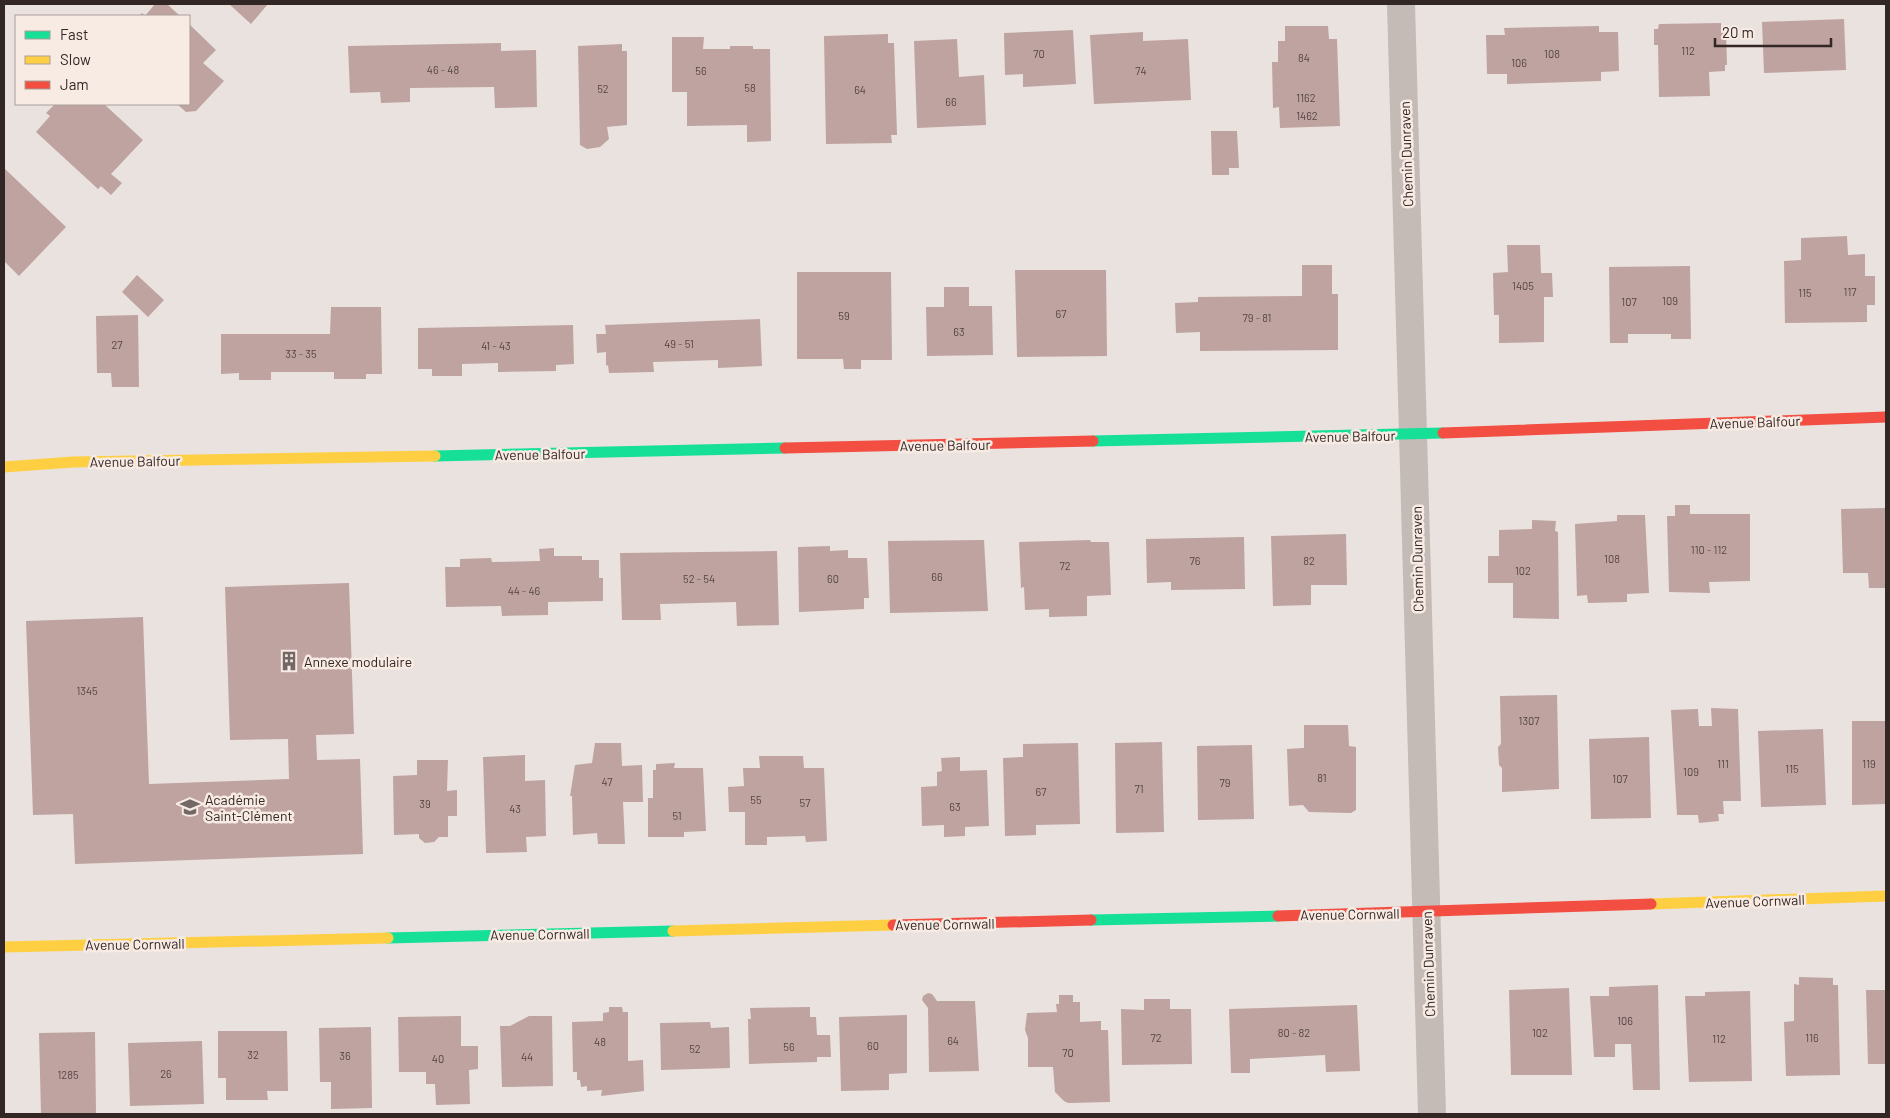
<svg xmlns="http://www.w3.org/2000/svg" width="1890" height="1118" font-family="Barlow,sans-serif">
	<rect width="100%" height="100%" fill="#eae2de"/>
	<path fill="#bea3a0" d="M 155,4 L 167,4 L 180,16 L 139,16 L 142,13 L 145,16 Z
		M 229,4 L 268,4 L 251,24 Z
		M 1844,19 L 1846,70 L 1764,73 L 1762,22 Z
		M 1721,23 L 1721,33 L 1726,32 L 1727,65 L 1725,65 L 1725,71 L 1709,72 L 1710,96 L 1659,97 L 1658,45 L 1654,45 L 1654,29 L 1658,29 L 1659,24 Z
		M 189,24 L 216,50 L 203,63 L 224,81 L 196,111 L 186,112 L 177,104 L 189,104 Z
		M 1285,26 L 1328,26 L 1329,39 L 1337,39 L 1340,126 L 1280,128 L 1279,107 L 1273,108 L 1272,62 L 1278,62 L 1278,41 L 1285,41 Z
		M 1599,26 L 1599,32 L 1618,32 L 1619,71 L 1601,72 L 1601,81 L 1507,84 L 1507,74 L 1487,74 L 1486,35 L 1505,35 L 1504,28 Z
		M 1073,30 L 1076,84 L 1023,87 L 1023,74 L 1005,75 L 1004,33 Z
		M 1143,32 L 1143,41 L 1188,39 L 1191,100 L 1094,104 L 1090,35 Z
		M 888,34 L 888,43 L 894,43 L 897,135 L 891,135 L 892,143 L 826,144 L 824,36 Z
		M 672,37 L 704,37 L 703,49 L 730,49 L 730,46 L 753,46 L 753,49 L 770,49 L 771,141 L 747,142 L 747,125 L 687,126 L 687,92 L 672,92 Z
		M 957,39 L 959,77 L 984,75 L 986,125 L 917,128 L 914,41 Z
		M 501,43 L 501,51 L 536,50 L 537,107 L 495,108 L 494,87 L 410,88 L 410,102 L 381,103 L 380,92 L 350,93 L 348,46 Z
		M 622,44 L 622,51 L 627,51 L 627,125 L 607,127 L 609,139 L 600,147 L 587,149 L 580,145 L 578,46 Z
		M 55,104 L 104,104 L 143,140 L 111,174 L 122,183 L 111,195 L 101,186 L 98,189 L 36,132 L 50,116 L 46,113 Z
		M 1211,131 L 1237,131 L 1239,168 L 1229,168 L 1229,175 L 1212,175 Z
		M 4,168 L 66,227 L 19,276 L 4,261 Z
		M 1847,236 L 1848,255 L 1865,254 L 1865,276 L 1875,276 L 1875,305 L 1867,305 L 1867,322 L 1785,323 L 1784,261 L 1801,260 L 1801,238 Z
		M 1507,245 L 1540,245 L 1541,273 L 1552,273 L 1553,297 L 1544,297 L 1544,342 L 1499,343 L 1499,315 L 1494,315 L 1493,273 L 1508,272 Z
		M 1302,265 L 1332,265 L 1332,294 L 1338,294 L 1338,350 L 1200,351 L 1200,332 L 1176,333 L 1175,303 L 1198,302 L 1198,297 L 1302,296 Z
		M 1690,266 L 1691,339 L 1671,339 L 1671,334 L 1628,334 L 1628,343 L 1610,343 L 1609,267 Z
		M 1015,270 L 1106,270 L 1107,356 L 1017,357 Z
		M 797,272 L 891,272 L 892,360 L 861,360 L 861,369 L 844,369 L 843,359 L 797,359 Z
		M 137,275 L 164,300 L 148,317 L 122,292 Z
		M 944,287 L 969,287 L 969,306 L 992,306 L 993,355 L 927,356 L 926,307 L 944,307 Z
		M 331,307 L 381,307 L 382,374 L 366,374 L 366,379 L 334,379 L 334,372 L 271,372 L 271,380 L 239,380 L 239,373 L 221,374 L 221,334 L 330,334 Z
		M 138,315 L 139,387 L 112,387 L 111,373 L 97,373 L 96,316 Z
		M 760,319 L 762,366 L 718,368 L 718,360 L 653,362 L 654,372 L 609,373 L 608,365 L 606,366 L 606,352 L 597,353 L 596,334 L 606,334 L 605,325 Z
		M 573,325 L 574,364 L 556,365 L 556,371 L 498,372 L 498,363 L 462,364 L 462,376 L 432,376 L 432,369 L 418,369 L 418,328 Z
		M 1675,505 L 1690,505 L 1690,514 L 1750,514 L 1750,581 L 1709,582 L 1710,593 L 1669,592 L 1667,516 L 1675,516 Z
		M 1886,508 L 1886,588 L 1869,588 L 1868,573 L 1843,573 L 1841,509 Z
		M 1617,515 L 1645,515 L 1649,593 L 1627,594 L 1627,602 L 1588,603 L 1587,595 L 1577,596 L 1575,524 L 1617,521 Z
		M 1532,520 L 1556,521 L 1555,531 L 1558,532 L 1559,619 L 1513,618 L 1513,583 L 1488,583 L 1488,556 L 1499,556 L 1499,530 L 1532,529 Z
		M 1346,534 L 1347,585 L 1311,585 L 1311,605 L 1273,606 L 1271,536 Z
		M 1244,537 L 1245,589 L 1171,590 L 1171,582 L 1147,583 L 1146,539 Z
		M 984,540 L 988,611 L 890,613 L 888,541 Z
		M 1090,540 L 1091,542 L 1109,542 L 1111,595 L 1087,596 L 1087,616 L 1049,617 L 1049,609 L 1025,610 L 1024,587 L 1021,588 L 1019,542 Z
		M 830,546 L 830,551 L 848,550 L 848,558 L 867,558 L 869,598 L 864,598 L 864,609 L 799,612 L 798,547 Z
		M 554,548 L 554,556 L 582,556 L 582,560 L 599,560 L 599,578 L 603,578 L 603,601 L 548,602 L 548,615 L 502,616 L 501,606 L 446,607 L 445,567 L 460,567 L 460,559 L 491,558 L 492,562 L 540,561 L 539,549 Z
		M 777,551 L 779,625 L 737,626 L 736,602 L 660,604 L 661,620 L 622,620 L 620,553 Z
		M 349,583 L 354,734 L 316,735 L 317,760 L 360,759 L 363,854 L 75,864 L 73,814 L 33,815 L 26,621 L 143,617 L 149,784 L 289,779 L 288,739 L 230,740 L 225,587 Z
		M 1557,695 L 1559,789 L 1502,792 L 1502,768 L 1499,765 L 1498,747 L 1501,744 L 1500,696 Z
		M 1711,708 L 1738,709 L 1741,801 L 1723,801 L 1724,814 L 1718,814 L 1719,821 L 1699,823 L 1698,815 L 1677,815 L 1671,710 L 1698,709 L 1699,726 L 1712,726 Z
		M 1852,721 L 1886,721 L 1886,804 L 1852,805 Z
		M 1304,725 L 1348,725 L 1349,746 L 1356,747 L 1356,810 L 1351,813 L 1309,812 L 1303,805 L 1289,806 L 1287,749 L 1304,748 Z
		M 1823,729 L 1826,805 L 1761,807 L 1758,731 Z
		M 1649,737 L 1651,818 L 1591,819 L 1589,739 Z
		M 1162,742 L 1164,832 L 1116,833 L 1115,743 Z
		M 595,743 L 621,743 L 622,766 L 642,765 L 643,802 L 623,802 L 625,844 L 598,844 L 597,833 L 573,835 L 572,796 L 570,796 L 575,765 L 592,763 Z
		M 1078,743 L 1080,824 L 1036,825 L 1036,835 L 1005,836 L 1003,758 L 1023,757 L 1023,744 Z
		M 1252,745 L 1254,819 L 1198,820 L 1197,746 Z
		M 525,755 L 525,781 L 545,780 L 546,836 L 526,837 L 527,852 L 486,853 L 483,757 Z
		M 759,756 L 803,756 L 804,768 L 824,768 L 827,841 L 806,842 L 805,836 L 767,837 L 767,845 L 745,845 L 745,812 L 729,812 L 728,787 L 744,786 L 743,768 L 760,768 Z
		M 960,757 L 960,771 L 987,770 L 989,826 L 965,827 L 965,836 L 944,837 L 944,825 L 922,826 L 921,787 L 937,786 L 937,772 L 942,771 L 941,758 Z
		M 417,760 L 448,760 L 447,791 L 457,790 L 457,816 L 448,816 L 448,837 L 439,837 L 434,842 L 425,843 L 419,838 L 419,834 L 394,835 L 393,776 L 417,775 Z
		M 675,763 L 674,768 L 703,768 L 706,831 L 684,832 L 684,837 L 648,837 L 648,798 L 653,798 L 653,770 L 656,770 L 656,764 Z
		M 1799,977 L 1833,978 L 1833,985 L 1838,985 L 1840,1075 L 1786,1076 L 1784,1022 L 1794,1021 L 1794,984 L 1799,985 Z
		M 1658,985 L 1660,1090 L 1633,1090 L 1631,1044 L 1615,1044 L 1615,1057 L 1594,1057 L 1590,996 L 1609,996 L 1609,987 Z
		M 1569,988 L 1572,1075 L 1511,1075 L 1509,990 Z
		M 1866,990 L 1886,990 L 1886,1064 L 1868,1064 Z
		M 1750,991 L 1752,1081 L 1689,1082 L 1685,996 L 1705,996 L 1705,992 Z
		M 928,993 L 932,994 L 937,1001 L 975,1001 L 979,1071 L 929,1072 L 928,1008 L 922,1000 L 923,996 Z
		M 1059,995 L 1073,995 L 1073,1002 L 1080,1002 L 1080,1022 L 1101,1021 L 1101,1030 L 1108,1030 L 1110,1102 L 1068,1103 L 1064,1101 L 1055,1092 L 1053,1067 L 1028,1067 L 1028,1038 L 1025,1030 L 1027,1013 L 1057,1012 L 1056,1004 L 1059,1004 Z
		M 1144,999 L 1170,999 L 1170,1009 L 1191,1009 L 1192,1064 L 1122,1065 L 1121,1009 L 1144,1010 Z
		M 1357,1005 L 1360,1071 L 1326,1072 L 1325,1055 L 1250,1059 L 1250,1073 L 1231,1073 L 1229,1009 Z
		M 609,1007 L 622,1007 L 623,1012 L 628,1012 L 628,1061 L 643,1060 L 644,1091 L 601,1096 L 602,1090 L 587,1091 L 587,1086 L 581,1087 L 580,1080 L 577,1080 L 577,1072 L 573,1072 L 572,1022 L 603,1021 L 603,1013 L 609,1012 Z
		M 810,1007 L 810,1017 L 816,1017 L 817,1035 L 830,1035 L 831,1057 L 817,1057 L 817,1062 L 749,1064 L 748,1019 L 751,1019 L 750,1008 Z
		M 907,1015 L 907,1073 L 889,1074 L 889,1090 L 841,1091 L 839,1017 Z
		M 461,1016 L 461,1046 L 478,1046 L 478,1069 L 469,1070 L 470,1104 L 436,1105 L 435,1084 L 426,1084 L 426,1072 L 399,1072 L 398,1017 Z
		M 529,1016 L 552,1016 L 553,1086 L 502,1087 L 500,1026 L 510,1026 Z
		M 710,1022 L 711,1028 L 729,1027 L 730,1068 L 661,1070 L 660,1023 Z
		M 371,1027 L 372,1108 L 331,1109 L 331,1082 L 320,1082 L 319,1028 Z
		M 218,1031 L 287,1031 L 288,1091 L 267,1091 L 268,1100 L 226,1100 L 226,1078 L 218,1078 Z
		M 95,1032 L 96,1114 L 41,1114 L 39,1033 Z
		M 202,1041 L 204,1104 L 130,1106 L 128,1043 Z"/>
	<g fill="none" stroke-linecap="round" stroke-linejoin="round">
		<path stroke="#c4bbb7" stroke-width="28" d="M 1401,4 L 1432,1114"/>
		<path stroke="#16e098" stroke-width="11" d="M 1093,441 L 1443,433
			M 435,456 L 785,448
			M 1091,920 L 1278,916
			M 388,938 L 673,931"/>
		<path stroke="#ffcf43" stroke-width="11" d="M 4,467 L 73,462 L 435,456
			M 1651,904 L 1886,896
			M 673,931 L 893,925
			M 4,947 L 388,938"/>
		<path stroke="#f24e42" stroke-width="11" d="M 1443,433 L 1886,417
			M 785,448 L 1093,441
			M 1278,916 L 1651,904
			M 893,925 L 1091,920"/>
	</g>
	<defs>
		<symbol id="building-bare" viewBox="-9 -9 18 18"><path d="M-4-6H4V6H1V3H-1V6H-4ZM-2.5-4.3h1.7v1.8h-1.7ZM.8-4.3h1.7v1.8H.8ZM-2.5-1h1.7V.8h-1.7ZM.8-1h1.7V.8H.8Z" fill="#736866" stroke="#f8ebe4" stroke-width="2.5" paint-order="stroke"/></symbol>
		<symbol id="school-bare" viewBox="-9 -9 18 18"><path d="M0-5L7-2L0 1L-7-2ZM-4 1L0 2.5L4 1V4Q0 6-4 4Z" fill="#736866" stroke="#f8ebe4" stroke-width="2.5" paint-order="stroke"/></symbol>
	</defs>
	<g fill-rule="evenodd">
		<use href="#building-bare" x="275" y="647" width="28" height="28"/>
		<use href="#school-bare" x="176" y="793" width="28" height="28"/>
	</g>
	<g text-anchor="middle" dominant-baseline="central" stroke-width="5" stroke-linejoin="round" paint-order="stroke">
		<g font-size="11" fill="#564644">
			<text x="1688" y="50">112</text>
			<text x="1039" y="53">70</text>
			<text x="1552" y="53">108</text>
			<text x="1304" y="57">84</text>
			<text x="1519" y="62">106</text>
			<text x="443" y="69">46 - 48</text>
			<text x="701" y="70">56</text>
			<text x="1141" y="70">74</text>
			<text x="750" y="87">58</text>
			<text x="603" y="88">52</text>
			<text x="860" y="89">64</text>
			<text x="1306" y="97">1162</text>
			<text x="951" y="101">66</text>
			<text x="1307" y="115">1462</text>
			<text x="1523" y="285">1405</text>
			<text x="1850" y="291">117</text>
			<text x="1805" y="292">115</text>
			<text x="1670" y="300">109</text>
			<text x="1629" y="301">107</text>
			<text x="1061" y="313">67</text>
			<text x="844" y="315">59</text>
			<text x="1257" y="317">79 - 81</text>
			<text x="959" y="331">63</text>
			<text x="679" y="343">49 - 51</text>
			<text x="117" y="344">27</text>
			<text x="496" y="345">41 - 43</text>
			<text x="301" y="353">33 - 35</text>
			<text x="1709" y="549">110 - 112</text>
			<text x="1612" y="558">108</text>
			<text x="1195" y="560">76</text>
			<text x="1309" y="560">82</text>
			<text x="1065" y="565">72</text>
			<text x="1523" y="570">102</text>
			<text x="937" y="576">66</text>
			<text x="699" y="578">52 - 54</text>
			<text x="833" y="578">60</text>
			<text x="524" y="590">44 - 46</text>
			<text x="87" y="690">1345</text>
			<text x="1529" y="720">1307</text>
			<text x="1723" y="763">111</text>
			<text x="1869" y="763">119</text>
			<text x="1792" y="768">115</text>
			<text x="1691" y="771">109</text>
			<text x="1322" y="777">81</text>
			<text x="1620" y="778">107</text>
			<text x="607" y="781">47</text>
			<text x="1225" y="782">79</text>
			<text x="1139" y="788">71</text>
			<text x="1041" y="791">67</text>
			<text x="756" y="799">55</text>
			<text x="805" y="802">57</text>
			<text x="425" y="803">39</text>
			<text x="955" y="806">63</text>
			<text x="515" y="808">43</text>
			<text x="677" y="815">51</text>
			<text x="1625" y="1020">106</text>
			<text x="1294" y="1032">80 - 82</text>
			<text x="1540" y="1032">102</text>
			<text x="1156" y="1037">72</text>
			<text x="1812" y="1037">116</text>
			<text x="1719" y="1038">112</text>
			<text x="953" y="1040">64</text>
			<text x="600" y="1041">48</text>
			<text x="873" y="1045">60</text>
			<text x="789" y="1046">56</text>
			<text x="695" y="1048">52</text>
			<text x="1068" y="1052">70</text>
			<text x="253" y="1054">32</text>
			<text x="345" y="1055">36</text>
			<text x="527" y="1056">44</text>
			<text x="438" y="1058">40</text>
			<text x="166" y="1073">26</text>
			<text x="68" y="1074">1285</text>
		</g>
		<g font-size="14" fill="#332726" stroke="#f8ebe4">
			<text transform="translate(1406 154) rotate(-92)">Chemin Dunraven</text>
			<text transform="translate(1755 422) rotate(-2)">Avenue Balfour</text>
			<text transform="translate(1350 436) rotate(-1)">Avenue Balfour</text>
			<text transform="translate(945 445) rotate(-1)">Avenue Balfour</text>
			<text transform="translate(540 454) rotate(-1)">Avenue Balfour</text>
			<text transform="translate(135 461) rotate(-1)">Avenue Balfour</text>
			<text transform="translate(1417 559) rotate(-91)">Chemin Dunraven</text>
			<text transform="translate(1755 901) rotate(-2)">Avenue Cornwall</text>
			<text transform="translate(1350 914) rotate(-1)">Avenue Cornwall</text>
			<text transform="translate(945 924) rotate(-1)">Avenue Cornwall</text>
			<text transform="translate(540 934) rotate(-1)">Avenue Cornwall</text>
			<text transform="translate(135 944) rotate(-1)">Avenue Cornwall</text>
			<text transform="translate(1428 964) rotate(-92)">Chemin Dunraven</text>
		</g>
		<g font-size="14" fill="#332726" stroke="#f8ebe4" text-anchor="start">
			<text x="304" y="661">Annexe modulaire</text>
			<text x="205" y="799">Académie<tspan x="205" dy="16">Saint-Clément</tspan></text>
		</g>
	</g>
	<rect width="1890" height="1118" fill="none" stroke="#332726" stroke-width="10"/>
	<rect x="15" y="15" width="175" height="90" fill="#f8ebe4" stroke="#a99d98"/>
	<rect x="25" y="31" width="25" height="8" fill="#16e098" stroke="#a99d98"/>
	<text x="60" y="40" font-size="15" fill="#332726">Fast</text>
	<rect x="25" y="56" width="25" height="8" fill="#ffcf43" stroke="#a99d98"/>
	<text x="60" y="65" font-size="15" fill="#332726">Slow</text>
	<rect x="25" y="81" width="25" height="8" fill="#f24e42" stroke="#a99d98"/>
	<text x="60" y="90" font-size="15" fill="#332726">Jam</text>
	<path d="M1715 38v8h116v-8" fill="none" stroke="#332726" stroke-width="2.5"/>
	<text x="1722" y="38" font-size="15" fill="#332726" stroke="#f8ebe4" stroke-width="4" paint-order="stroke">20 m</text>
</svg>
